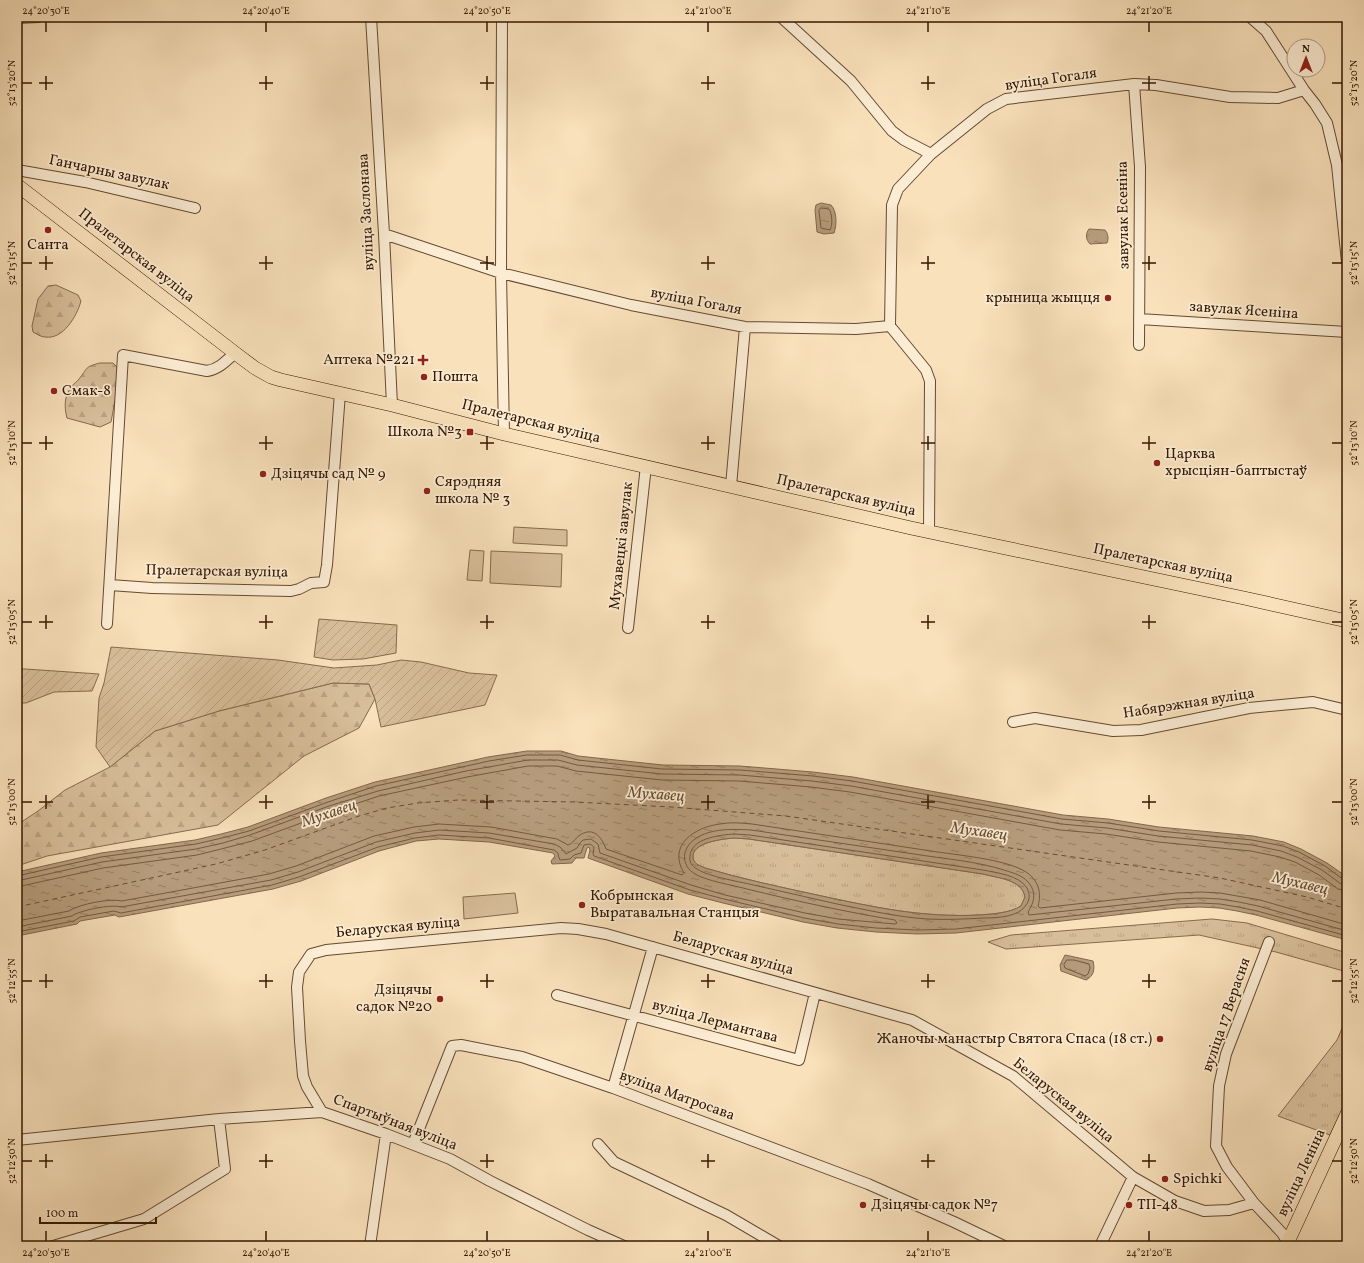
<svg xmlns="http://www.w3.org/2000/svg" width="1364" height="1263" font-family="Vollkorn,serif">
	<defs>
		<pattern id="grass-tufts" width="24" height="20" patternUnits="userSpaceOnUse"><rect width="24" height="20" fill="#d8bf9b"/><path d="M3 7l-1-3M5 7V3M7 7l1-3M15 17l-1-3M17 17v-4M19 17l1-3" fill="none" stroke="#baa384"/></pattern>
		<pattern id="forest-firs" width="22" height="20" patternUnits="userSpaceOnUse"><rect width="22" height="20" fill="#d8bf9b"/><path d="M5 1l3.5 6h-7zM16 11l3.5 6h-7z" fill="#baa384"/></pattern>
		<pattern id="garden-furrows" width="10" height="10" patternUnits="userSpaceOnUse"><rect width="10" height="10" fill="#d8bf9b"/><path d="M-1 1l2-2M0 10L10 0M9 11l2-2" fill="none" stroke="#baa384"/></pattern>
		<pattern id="water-ripples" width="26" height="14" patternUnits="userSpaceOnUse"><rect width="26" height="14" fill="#b69c7c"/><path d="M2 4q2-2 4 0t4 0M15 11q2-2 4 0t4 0" fill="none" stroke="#957e63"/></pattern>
	</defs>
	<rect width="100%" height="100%" fill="#f9e1bb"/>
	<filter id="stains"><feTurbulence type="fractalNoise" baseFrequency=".005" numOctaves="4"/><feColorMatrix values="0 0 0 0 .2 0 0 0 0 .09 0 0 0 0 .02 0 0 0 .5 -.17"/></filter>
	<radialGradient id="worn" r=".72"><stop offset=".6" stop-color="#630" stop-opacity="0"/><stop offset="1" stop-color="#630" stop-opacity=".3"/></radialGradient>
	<path fill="url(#grass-tufts)" stroke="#866b4e" d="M 734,838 L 749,839 L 983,874 C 997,878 1022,879 1025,897 L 1021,906 C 1010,913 993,914 980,915 C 922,918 873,907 817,895 C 780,887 742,879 705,868 C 700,866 694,864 693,858 C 691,842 723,839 734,838 Z
		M 1212,919 L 1247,923 L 1347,953 L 1347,972 L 1276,952 L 1199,935 L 1006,949 L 988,942 L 1011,935 Z
		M 1347,1017 L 1347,1099 L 1330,1135 L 1278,1116 L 1337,1040 Z"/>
	<path fill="url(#forest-firs)" stroke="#866b4e" d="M 56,285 L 78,295 L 81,301 C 77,316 63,340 45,337 C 41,337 37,334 33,332 L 32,326 L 38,299 L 48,286 Z
		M 100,363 L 113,363 L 117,367 L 118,384 L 111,422 L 100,427 L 67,418 C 64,407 64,395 72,386 C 74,383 77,382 79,379 C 88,368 84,367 100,363 Z
		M 333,683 L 369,684 L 375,699 L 359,728 L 304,756 L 218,825 L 47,856 L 17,866 L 17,825 L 38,811 L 65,790 L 110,767 L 155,731 L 219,711 Z"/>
	<path fill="url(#garden-furrows)" stroke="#866b4e" d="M 319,619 L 397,625 L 396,653 L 363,659 L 333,660 L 314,657 Z
		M 111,647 L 278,660 L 334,668 L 377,665 L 401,660 L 421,662 L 469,673 L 497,675 L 485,705 L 381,727 L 375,699 L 369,684 L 333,683 L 219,711 L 155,731 L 110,767 L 96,747 L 99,698 L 104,683 Z
		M 17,669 L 25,669 L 99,674 L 92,691 L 54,692 L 26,703 L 17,703 Z"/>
	<path fill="#d8bf9b" stroke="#866b4e" d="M 514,527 L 567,530 L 567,546 L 513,543 Z
		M 470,550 L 484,551 L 482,581 L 467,580 Z
		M 491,551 L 562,554 L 561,587 L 490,583 Z
		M 515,893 L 518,913 L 464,919 L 463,897 Z"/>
	<path fill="url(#water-ripples)" stroke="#82674b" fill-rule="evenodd" d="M 821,203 L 831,205 C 837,211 837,225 834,233 L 824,234 L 817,232 L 815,210 L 816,205 Z
		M 1089,229 L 1105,230 C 1108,233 1109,239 1107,243 L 1090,244 C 1086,240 1085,234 1089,229 Z
		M 527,751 L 561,751 L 578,756 L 663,765 L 740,766 L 813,772 L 853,777 L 1063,815 L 1108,819 L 1159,827 L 1253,836 L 1284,842 L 1301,849 L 1327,863 L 1347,877 L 1347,940 L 1256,915 L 1237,911 L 1219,908 L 1200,907 L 1177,908 L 956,933 L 917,934 L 876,932 L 837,928 L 803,922 L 723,903 L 688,894 L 588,858 L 590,850 L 589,847 L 587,848 L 584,858 L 576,858 L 572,863 L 552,864 L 551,861 L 555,856 L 553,853 L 489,842 L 439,839 L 416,841 L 379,851 L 301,881 L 273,889 L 119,917 L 115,915 L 80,921 L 77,924 L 17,936 L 17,872 L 101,853 L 195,840 L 221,834 L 248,827 L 326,798 L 375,782 L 488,757 ZM 734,838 L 749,839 L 983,874 C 997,878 1022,879 1025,897 L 1021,906 C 1010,913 993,914 980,915 C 922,918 873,907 817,895 C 780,887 742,879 705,868 C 700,866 694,864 693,858 C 691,842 723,839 734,838 Z
		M 1065,955 L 1093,961 C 1095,969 1094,976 1086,980 L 1061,971 L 1060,965 Z"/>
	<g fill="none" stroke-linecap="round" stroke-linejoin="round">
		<path stroke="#755a3e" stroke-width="1" d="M 821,208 L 829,209 C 832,213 833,225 830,230 L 821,228 L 819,211 Z
			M 734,834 L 750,835 L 983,870 C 997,873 1019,875 1027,888 C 1030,894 1030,900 1026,905 C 1019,917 997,918 984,918 C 965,919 946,920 927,919 C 897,917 867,910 837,904 C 811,898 784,892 758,886 C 742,882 709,877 697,869 C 692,866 689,862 690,857 C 690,838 720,835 734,834 Z
			M 17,876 L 101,857 L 196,844 L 222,838 L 249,831 L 328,802 L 376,786 L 489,761 L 527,755 L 560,755 L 578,760 L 662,769 L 740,770 L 813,776 L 852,781 L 1062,819 L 1108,823 L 1159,831 L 1252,840 L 1283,846 L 1299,852 L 1325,866 L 1344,880 L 1347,880
			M 17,881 L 102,862 L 196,849 L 223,843 L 250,835 L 329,806 L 378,791 L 466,771 L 528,760 L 558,760 L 577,765 L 662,774 L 739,775 L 812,781 L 851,786 L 1061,824 L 1107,828 L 1158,836 L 1252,845 L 1281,851 L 1297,857 L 1322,870 L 1341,884 L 1347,885
			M 17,887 L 103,868 L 197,855 L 225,848 L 252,841 L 331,812 L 379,796 L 467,777 L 528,766 L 557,766 L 576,771 L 662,780 L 739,781 L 811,787 L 850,792 L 1060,830 L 1106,834 L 1158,842 L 1251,851 L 1280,857 L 1295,862 L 1319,875 L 1338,889 L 1347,891
			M 17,921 L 69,911 C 79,904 111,898 122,901 L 269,874 L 296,866 L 374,836 L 414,827 L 439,824 L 491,827 L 557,839 L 568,845 C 574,843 574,839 580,835 C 594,826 602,838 606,849 L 682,875 L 684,873 C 667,845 695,827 720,824 C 731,822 741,823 752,824 C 812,833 872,842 931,851 C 956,855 1006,859 1026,872 C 1038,880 1042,892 1038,906 L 1040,908 L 1176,893 L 1200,892 L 1220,893 L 1260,900 L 1347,925
			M 17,927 L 72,916 C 80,910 112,904 121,907 L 271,880 L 298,872 L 376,842 L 415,833 L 439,830 L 489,833 L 554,844 L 560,847 L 566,854 L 577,848 L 580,843 L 583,840 L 591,839 L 598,844 L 600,853 L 691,885 L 725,895 L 805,913 L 838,919 L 895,924 L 897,923 L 895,920 C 846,912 796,901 747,889 C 732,885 707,881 695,874 C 680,865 682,848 695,839 C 711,828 732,829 751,830 C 805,838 860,846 914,854 C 945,859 977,861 1007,871 C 1014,873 1023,876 1028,882 C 1037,892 1034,903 1028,912 L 1029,915 L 1176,899 L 1200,898 L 1220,899 L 1239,902 L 1258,906 L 1347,931
			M 17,932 L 74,921 L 80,917 L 114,911 L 121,913 L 272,885 L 299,877 L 378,847 L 415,838 L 439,835 L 489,838 L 554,850 L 558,853 L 559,858 L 560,860 L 570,859 L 574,855 L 581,853 L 584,845 L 590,844 L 594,847 L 593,854 L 594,856 L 690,890 L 724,899 L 804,918 L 838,924 L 876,928 L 917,930 L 956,929 L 1177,904 L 1200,903 L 1220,904 L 1238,907 L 1257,911 L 1347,936
			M 1067,960 L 1074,960 L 1089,964 L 1090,968 L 1088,974 L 1085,976 L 1065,968 L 1064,965 Z"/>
		<path stroke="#684c32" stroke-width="1" stroke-dasharray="5 4" stroke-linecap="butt" d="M 17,907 L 216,864 L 265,850 L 359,816 L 387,808 L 418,803 L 458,800 L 575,802 L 671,807 L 786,816 L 1220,878 L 1307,897 L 1347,909"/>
		<defs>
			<path id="minor" d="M 371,17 L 384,234 L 392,405
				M 502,17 L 501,273 L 504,434
				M 781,17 L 851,81 L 892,131 L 904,140 L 931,154
				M 1250,17 L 1266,31 L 1304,90 L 1315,104 L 1327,123 L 1337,165 L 1347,262
				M 17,18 L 38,17
				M 1134,84 L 1140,167 L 1139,345
				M 17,170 L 85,182 L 195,208
				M 384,234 L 501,273 L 631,305 L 745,327 L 856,329 L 890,326
				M 1139,319 L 1347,332
				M 731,486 L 745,327
				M 929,531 L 930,381 L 926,370 L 890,326 L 892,205 L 898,189 L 931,154 L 987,109 L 1006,99 L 1134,84 L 1156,85 L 1230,97 L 1278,98 L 1304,90
				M 110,585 L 152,588 L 291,591 L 299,589 L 311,583 L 324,582 L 327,565 L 340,393
				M 107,624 L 123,355 L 207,371 C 219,369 226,361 235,353
				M 628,628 L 646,466
				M 1013,722 L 1035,718 L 1113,731 L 1141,730 L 1249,708 L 1313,702 L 1347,710
				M 1269,942 L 1226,1054 L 1219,1086 L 1216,1146 L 1227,1167 L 1254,1203 L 1282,1233 L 1288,1243
				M 557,995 L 799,1060 L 815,993
				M 613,1088 L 653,947
				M 322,1112 L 307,1087 L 303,1076 L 300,1041 L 297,987 L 299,972 L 311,954 L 326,950 L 561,928 L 578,929 L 606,934 L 912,1020 L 1013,1076 L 1133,1177 L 1175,1201 L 1204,1211 L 1229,1210 L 1254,1203
				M 17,1140 L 219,1119 L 322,1112 L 386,1134 L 450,1159 L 490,1181 L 588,1230 L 624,1246
				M 413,1144 L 452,1046 L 461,1045 L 522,1057 L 613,1088 L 868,1184 L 954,1222 L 1004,1246
				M 598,1144 L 614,1162 L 726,1215 L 779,1246
				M 53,1246 L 144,1219 L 225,1169 L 219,1119
				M 370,1246 L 386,1134
				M 1100,1246 L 1133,1177"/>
			<path id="major" d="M 17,185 L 235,353 L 255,368 L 271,377 L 281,380 L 392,405 L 504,434 L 911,528 L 1244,598 L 1347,621
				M 1286,1246 L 1347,1114"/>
		</defs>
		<use href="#minor" stroke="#654a30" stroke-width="12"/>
		<use href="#major" stroke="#341701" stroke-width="14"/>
		<use href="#minor" stroke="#fbecd3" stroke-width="10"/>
		<use href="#major" stroke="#f9e1bb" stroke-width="13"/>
	</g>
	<path fill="none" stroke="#341701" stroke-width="1.5" d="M 46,22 L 46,32M 266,22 L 266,32M 487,22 L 487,32M 708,22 L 708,32M 928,22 L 928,32M 1149,22 L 1149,32M 46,76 L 46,90M 266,76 L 266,90M 487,76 L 487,90M 708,76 L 708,90M 928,76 L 928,90M 1149,76 L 1149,90M 22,83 L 32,83M 39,83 L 53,83M 259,83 L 273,83M 480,83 L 494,83M 701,83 L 715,83M 921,83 L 935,83M 1142,83 L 1156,83M 1332,83 L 1342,83M 46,256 L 46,270M 266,256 L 266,270M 487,256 L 487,270M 708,256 L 708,270M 928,256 L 928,270M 1149,256 L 1149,270M 22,263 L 32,263M 39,263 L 53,263M 259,263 L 273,263M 480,263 L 494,263M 701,263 L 715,263M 921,263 L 935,263M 1142,263 L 1156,263M 1332,263 L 1342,263M 46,436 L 46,450M 266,436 L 266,450M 487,436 L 487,450M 708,436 L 708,450M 928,436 L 928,450M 1149,436 L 1149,450M 22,443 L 32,443M 39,443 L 53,443M 259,443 L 273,443M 480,443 L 494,443M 701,443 L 715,443M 921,443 L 935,443M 1142,443 L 1156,443M 1332,443 L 1342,443M 46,615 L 46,629M 266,615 L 266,629M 487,615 L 487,629M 708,615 L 708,629M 928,615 L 928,629M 1149,615 L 1149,629M 22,622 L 32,622M 39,622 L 53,622M 259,622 L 273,622M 480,622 L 494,622M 701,622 L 715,622M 921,622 L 935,622M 1142,622 L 1156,622M 1332,622 L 1342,622M 46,795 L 46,809M 266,795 L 266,809M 487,795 L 487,809M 708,795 L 708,809M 928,795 L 928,809M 1149,795 L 1149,809M 22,802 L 32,802M 39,802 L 53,802M 259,802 L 273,802M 480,802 L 494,802M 701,802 L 715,802M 921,802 L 935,802M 1142,802 L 1156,802M 1332,802 L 1342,802M 46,974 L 46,988M 266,974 L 266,988M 487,974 L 487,988M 708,974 L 708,988M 928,974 L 928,988M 1149,974 L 1149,988M 22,981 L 32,981M 39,981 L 53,981M 259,981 L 273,981M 480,981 L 494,981M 701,981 L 715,981M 921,981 L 935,981M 1142,981 L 1156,981M 1332,981 L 1342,981M 46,1154 L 46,1168M 266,1154 L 266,1168M 487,1154 L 487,1168M 708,1154 L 708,1168M 928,1154 L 928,1168M 1149,1154 L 1149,1168M 22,1161 L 32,1161M 39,1161 L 53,1161M 259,1161 L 273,1161M 480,1161 L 494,1161M 701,1161 L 715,1161M 921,1161 L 935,1161M 1142,1161 L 1156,1161M 1332,1161 L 1342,1161M 46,1231 L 46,1241M 266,1231 L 266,1241M 487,1231 L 487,1241M 708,1231 L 708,1241M 928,1231 L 928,1241M 1149,1231 L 1149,1241"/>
	<g fill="#8f2418" stroke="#fbecd3" stroke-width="1.5">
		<circle cx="48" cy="230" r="4"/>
		<circle cx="1108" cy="298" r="4"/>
		<path d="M421 354h4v4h4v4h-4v4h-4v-4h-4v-4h4z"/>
		<circle cx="424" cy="377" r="4"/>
		<circle cx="54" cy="391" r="4"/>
		<rect x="466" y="428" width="8" height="8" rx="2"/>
		<circle cx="1157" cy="463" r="4"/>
		<circle cx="263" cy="474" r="4"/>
		<circle cx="427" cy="491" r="4"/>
		<circle cx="582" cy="905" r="4"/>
		<circle cx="440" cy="999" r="4"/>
		<circle cx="1160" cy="1039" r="4"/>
		<circle cx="1165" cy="1179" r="4"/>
		<circle cx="863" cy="1205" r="4"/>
		<circle cx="1129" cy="1205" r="4"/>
	</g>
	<g text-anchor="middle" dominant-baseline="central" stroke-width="3.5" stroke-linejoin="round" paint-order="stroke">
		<g font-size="15" fill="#341701" stroke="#fbecd3">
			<text transform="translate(1051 80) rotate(-8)">вуліца Гогаля</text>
			<text transform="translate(109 173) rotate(12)">Ганчарны завулак</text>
			<text transform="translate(367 212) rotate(-93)">вуліца Заслонава</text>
			<text transform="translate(1124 215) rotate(-91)">завулак Есеніна</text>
			<text transform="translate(136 256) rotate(38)">Пралетарская вуліца</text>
			<text transform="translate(696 302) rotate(11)">вуліца Гогаля</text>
			<text transform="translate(1244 311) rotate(4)">завулак Ясеніна</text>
			<text transform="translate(531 422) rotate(14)">Пралетарская вуліца</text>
			<text transform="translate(846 496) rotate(13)">Пралетарская вуліца</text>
			<text transform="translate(622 546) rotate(-84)">Мухавецкі завулак</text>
			<text transform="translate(1163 564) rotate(12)">Пралетарская вуліца</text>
			<text transform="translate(217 572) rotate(1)">Пралетарская вуліца</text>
			<text transform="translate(1189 704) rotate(-9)">Набярэжная вуліца</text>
			<text transform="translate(398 928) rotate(-5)">Беларуская вуліца</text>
			<text transform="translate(733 954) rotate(16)">Беларуская вуліца</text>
			<text transform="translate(1227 1015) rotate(-71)">вуліца 17 Верасня</text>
			<text transform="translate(715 1022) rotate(15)">вуліца Лермантава</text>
			<text transform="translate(677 1096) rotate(20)">вуліца Матросава</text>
			<text transform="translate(1063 1101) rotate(39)">Беларуская вуліца</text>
			<text transform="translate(395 1123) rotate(21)">Спартыўная вуліца</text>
			<text transform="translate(1302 1173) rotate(-65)">вуліца Леніна</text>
		</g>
		<g font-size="15" fill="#341701" stroke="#fbecd3" text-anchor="start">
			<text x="48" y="245" text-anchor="middle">Санта</text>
			<text x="1100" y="298" text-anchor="end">крыница жыцця</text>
			<text x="415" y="360" text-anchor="end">Аптека №221</text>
			<text x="432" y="377">Пошта</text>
			<text x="62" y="391">Смак-8</text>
			<text x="462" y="432" text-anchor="end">Школа №3</text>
			<text x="1165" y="454">Царква<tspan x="1165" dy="17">хрысціян-баптыстаў</tspan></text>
			<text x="271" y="474">Дзіцячы сад № 9</text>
			<text x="435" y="482">Сярэдняя<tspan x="435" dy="17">школа № 3</tspan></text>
			<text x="590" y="896">Кобрынская<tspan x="590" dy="17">Выратавальная Станцыя</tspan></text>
			<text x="432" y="990" text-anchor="end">Дзіцячы<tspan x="432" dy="17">садок №20</tspan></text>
			<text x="1152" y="1039" text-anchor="end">Жаночы манастыр Святога Спаса (18 ст.)</text>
			<text x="1173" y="1179">Spichki</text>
			<text x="871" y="1205">Дзіцячы садок №7</text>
			<text x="1137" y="1205">ТП-48</text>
		</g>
		<g font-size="16" font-style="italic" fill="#684c32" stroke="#fbecd3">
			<text transform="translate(656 795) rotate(4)">Мухавец</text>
			<text transform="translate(329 814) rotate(-19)">Мухавец</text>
			<text transform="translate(979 832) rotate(8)">Мухавец</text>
			<text transform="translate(1300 884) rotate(13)">Мухавец</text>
		</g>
	</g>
	<rect width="1364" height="1263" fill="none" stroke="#f9e1bb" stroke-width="44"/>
	<g transform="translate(1306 58)"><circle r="19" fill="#fbecd3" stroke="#ab977f"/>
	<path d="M0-3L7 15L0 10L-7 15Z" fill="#8f2418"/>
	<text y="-6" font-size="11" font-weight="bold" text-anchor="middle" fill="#341701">N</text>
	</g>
	<path d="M40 1217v6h116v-6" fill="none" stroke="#341701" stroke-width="2"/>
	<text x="46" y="1217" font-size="12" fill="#341701" stroke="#fbecd3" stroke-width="3" paint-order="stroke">100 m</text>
	<rect x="22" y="22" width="1320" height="1219" fill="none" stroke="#341701" stroke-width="1.5"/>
	<g font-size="10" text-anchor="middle" fill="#341701">
		<text x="46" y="14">24°20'30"E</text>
		<text x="266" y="14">24°20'40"E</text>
		<text x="487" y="14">24°20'50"E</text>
		<text x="708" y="14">24°21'00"E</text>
		<text x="928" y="14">24°21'10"E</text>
		<text x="1149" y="14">24°21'20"E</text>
		<text transform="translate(11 83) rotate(-90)" y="4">52°13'20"N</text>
		<text transform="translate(1353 83) rotate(-90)" y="4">52°13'20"N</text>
		<text transform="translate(11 263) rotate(-90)" y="4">52°13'15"N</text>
		<text transform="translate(1353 263) rotate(-90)" y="4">52°13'15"N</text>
		<text transform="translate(11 443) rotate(-90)" y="4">52°13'10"N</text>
		<text transform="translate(1353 443) rotate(-90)" y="4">52°13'10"N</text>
		<text transform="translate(11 622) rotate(-90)" y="4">52°13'05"N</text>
		<text transform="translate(1353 622) rotate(-90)" y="4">52°13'05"N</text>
		<text transform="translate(11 802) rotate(-90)" y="4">52°13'00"N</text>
		<text transform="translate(1353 802) rotate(-90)" y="4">52°13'00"N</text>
		<text transform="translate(11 981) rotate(-90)" y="4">52°12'55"N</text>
		<text transform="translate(1353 981) rotate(-90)" y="4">52°12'55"N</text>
		<text transform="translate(11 1161) rotate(-90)" y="4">52°12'50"N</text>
		<text transform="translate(1353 1161) rotate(-90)" y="4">52°12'50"N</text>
		<text x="46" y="1256">24°20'30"E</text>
		<text x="266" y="1256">24°20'40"E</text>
		<text x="487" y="1256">24°20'50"E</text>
		<text x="708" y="1256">24°21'00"E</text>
		<text x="928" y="1256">24°21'10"E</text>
		<text x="1149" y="1256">24°21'20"E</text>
	</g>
	<rect width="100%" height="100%" filter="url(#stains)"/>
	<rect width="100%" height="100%" fill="url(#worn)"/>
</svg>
